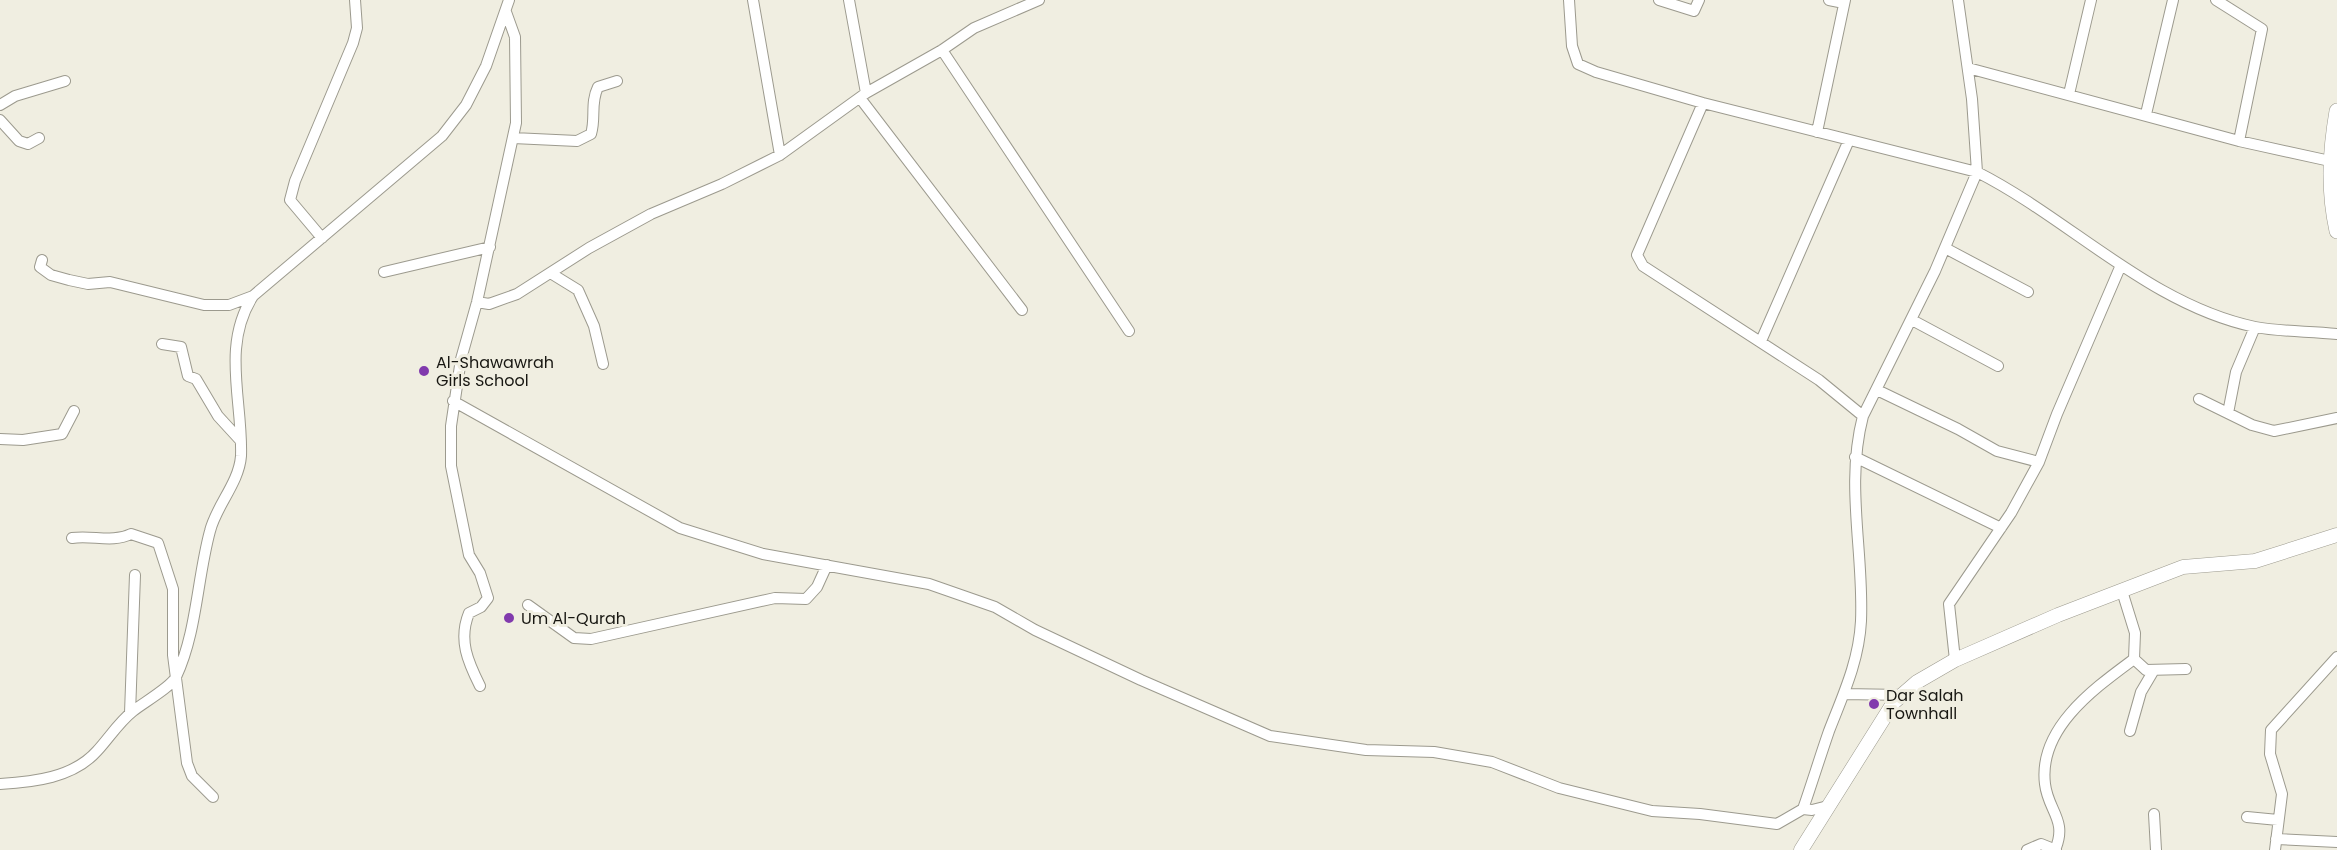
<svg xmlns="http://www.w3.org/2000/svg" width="2337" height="850" font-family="Poppins,sans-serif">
	<rect width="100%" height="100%" fill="#f0eee1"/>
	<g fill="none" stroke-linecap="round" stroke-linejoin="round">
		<defs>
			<path id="minor" d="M 753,0 L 780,155
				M 849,0 L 866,93
				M 1569,0 L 1572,46 L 1578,64 L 1596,72 L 1703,103 L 1977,172 C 2070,219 2150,305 2255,327 C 2281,332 2310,331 2337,334
				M 1659,0 L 1694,11 L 1699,0
				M 1829,0 L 1844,3
				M 2216,0 L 2262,29 L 2239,141
				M 942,50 L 1129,331
				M 1968,68 L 2239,141 L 2330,161
				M 2069,94 L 2091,0
				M 860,98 L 1022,310
				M 1703,103 L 1637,255 L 1643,266 L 1819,380 L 1863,416
				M 0,105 L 15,96 L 65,81
				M 2146,114 L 2173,0
				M 0,120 L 19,141 L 28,144 L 39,138
				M 1817,132 L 1845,0
				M 513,138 L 577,141 L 591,134 C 596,118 590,103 598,87 L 617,81
				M 322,238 L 290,200 L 295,181 L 353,43 L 357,28 L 355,0
				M 1945,248 L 2028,292
				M 42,260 L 40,267 L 51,275 L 69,280 L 88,284 L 110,282 L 204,305 L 229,305 L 253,296
				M 384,272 L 490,247
				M 552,274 L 578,290 L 594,326 L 603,364
				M 477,302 L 489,304 L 517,294 L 589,248 L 651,214 L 722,184 L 780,155 L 866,93 L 942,50 L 974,28 L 1039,0
				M 1912,320 L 1998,366
				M 1761,341 L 1849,140
				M 162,344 L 181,347 L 188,376 L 196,379 L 218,416 L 240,440
				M 1877,390 L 1958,429 L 1997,451 L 2039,462
				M 2199,399 L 2252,425 L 2274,431 L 2337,418
				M 453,401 L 680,528 L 763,554 L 929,584 L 995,607 L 1035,630 L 1141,680 L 1270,736 L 1366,750 L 1434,752 L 1492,762 L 1559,788 L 1652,811 L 1700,814 L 1777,824 L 1803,809 L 1812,810 L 1828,806
				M 2228,413 L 2236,372 L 2255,327
				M 0,439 L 23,440 L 62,434 L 74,411
				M 1855,457 L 2001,528
				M 72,538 C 92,535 113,543 131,534 L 158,543 L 173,589 L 173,655 L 187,763 L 192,776 L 213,797
				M 528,605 L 574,638 L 591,639 L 775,598 L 806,599 L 817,587 L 827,565
				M 2134,659 L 2146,670 L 2186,669
				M 1955,660 L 1949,604 L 2011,513 L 2039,462 L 2057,414 L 2121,265
				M 480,686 C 468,662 458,640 469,613 L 481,607 L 488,598 L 480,573 L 469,555 L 451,466 L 451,426 L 461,359 L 477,302 L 516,123 L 515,37 L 506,12
				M 1844,694 L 1902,695
				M 130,713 L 135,575
				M 2130,731 L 2141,692 L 2154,670
				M 0,784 C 33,782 73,778 97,751 C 109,738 119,722 133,711 C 143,703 171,687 176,677 C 197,632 197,579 210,531 C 216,506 239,483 241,456 C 243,401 221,346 253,296 L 442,136 L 466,105 L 486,66 L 509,0
				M 1803,809 C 1812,783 1820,757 1829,731 C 1843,695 1859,661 1861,621 C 1864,552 1845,485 1863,416 L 1935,271 L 1977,172 L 1972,99 L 1958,0
				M 2154,814 L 2156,850
				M 2247,817 L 2278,820
				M 2276,839 L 2337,842
				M 2027,850 L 2041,844 L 2056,850
				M 2055,850 C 2068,820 2048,811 2045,784 C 2038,728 2095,688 2134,659 L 2135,633 L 2122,591
				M 2275,850 L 2282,794 L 2270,754 L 2271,730 L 2337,657"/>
			<path id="tertiary" d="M 1801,850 L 1894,702 L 1917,682 L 1955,660 L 2058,615 L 2183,567 L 2255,561 L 2337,535"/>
			<path id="secondary" d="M 2337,111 C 2330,152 2328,190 2337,231"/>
		</defs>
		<use href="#minor" stroke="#9c9a8e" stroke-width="12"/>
		<use href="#tertiary" stroke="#9c9a8e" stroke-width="15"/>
		<use href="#secondary" stroke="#9c9a8e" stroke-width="16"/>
		<use href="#minor" stroke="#fff" stroke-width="10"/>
		<use href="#tertiary" stroke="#fff" stroke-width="14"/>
		<use href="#secondary" stroke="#fff" stroke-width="15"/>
	</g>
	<g fill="#813aad" stroke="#f0eee1" stroke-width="2">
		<circle cx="424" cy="371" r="6"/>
		<circle cx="509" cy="618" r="6"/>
		<circle cx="1874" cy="704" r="6"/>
	</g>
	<g text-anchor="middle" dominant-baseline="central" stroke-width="6" stroke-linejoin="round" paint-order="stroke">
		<g font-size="16" fill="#181712" stroke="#f0eee1" text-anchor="start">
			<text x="436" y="362">Al-Shawawrah<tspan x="436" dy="18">Girls School</tspan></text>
			<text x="521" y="618">Um Al-Qurah</text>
			<text x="1886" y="695">Dar Salah<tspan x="1886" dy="18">Townhall</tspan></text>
		</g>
	</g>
</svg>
